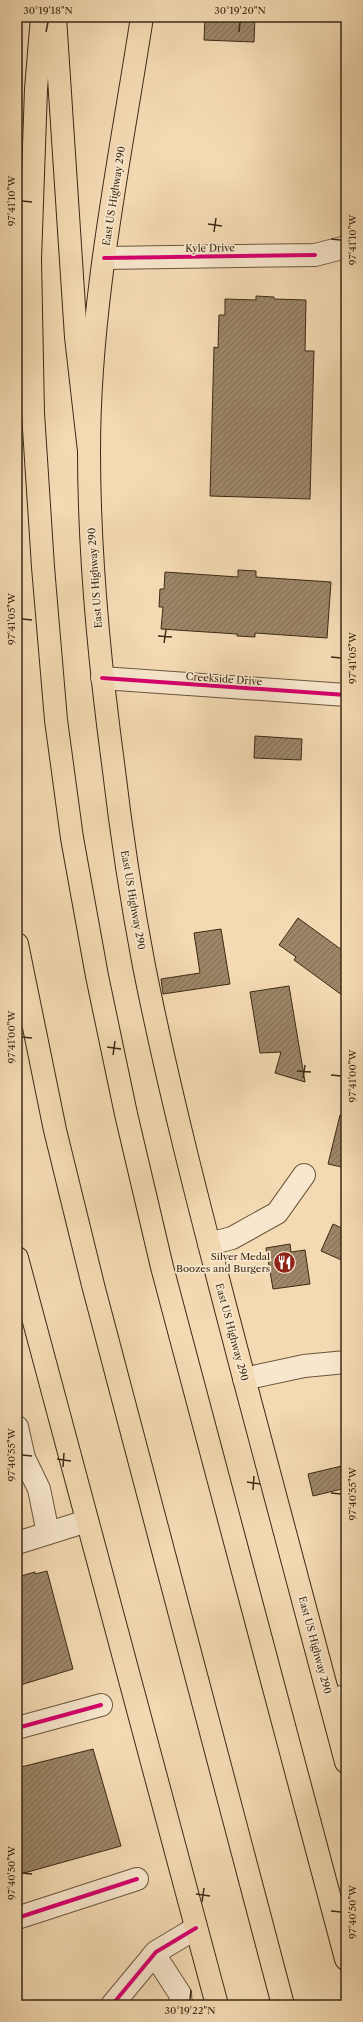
<svg xmlns="http://www.w3.org/2000/svg" width="363" height="2022" font-family="'Libre Caslon Text',serif">
	<defs>
		<pattern id="building-hatch" width="6" height="6" patternUnits="userSpaceOnUse"><rect width="6" height="6" fill="#9c8667"/><path d="M-1 1l2-2M0 6l6-6M5 7l2-2" fill="none" stroke="#806e54"/></pattern>
	</defs>
	<rect width="100%" height="100%" fill="#f4dab3"/>
	<filter id="stains"><feTurbulence type="fractalNoise" baseFrequency=".005" numOctaves="4"/><feColorMatrix values="0 0 0 0 .2 0 0 0 0 .09 0 0 0 0 .02 0 0 0 .5 -.17"/></filter>
	<radialGradient id="worn" r=".72"><stop offset=".6" stop-color="#630" stop-opacity="0"/><stop offset="1" stop-color="#630" stop-opacity=".3"/></radialGradient>
	<path fill="url(#building-hatch)" stroke="#3d2a14" d="M 205,17 L 255,17 L 254,42 L 204,40 Z
		M 256,296 L 274,297 L 274,299 L 306,300 L 305,351 L 314,351 L 310,499 L 210,496 L 214,347 L 218,348 L 219,315 L 225,315 L 225,299 L 256,300 Z
		M 238,570 L 256,571 L 256,577 L 331,582 L 327,638 L 255,633 L 255,637 L 237,636 L 237,634 L 161,629 L 163,607 L 159,607 L 160,589 L 164,589 L 165,572 L 238,577 Z
		M 255,736 L 302,739 L 301,760 L 254,758 Z
		M 298,918 L 346,953 L 346,998 L 294,960 L 296,957 L 279,945 Z
		M 221,929 L 230,984 L 163,994 L 161,979 L 200,973 L 194,933 Z
		M 289,986 L 305,1082 L 275,1073 L 281,1052 L 260,1053 L 250,992 Z
		M 340,1115 L 346,1116 L 346,1168 L 328,1164 Z
		M 333,1224 L 346,1230 L 346,1262 L 321,1251 Z
		M 290,1244 L 291,1252 L 305,1250 L 310,1284 L 273,1289 L 266,1248 Z
		M 346,1465 L 346,1488 L 313,1496 L 308,1474 Z
		M 47,1571 L 73,1669 L 17,1686 L 17,1577 L 35,1572 L 35,1574 Z
		M 93,1749 L 121,1846 L 17,1875 L 17,1768 Z"/>
	<g fill="none" stroke-linecap="round" stroke-linejoin="round">
		<defs>
			<path id="minor" d="M 104,258 L 315,255 L 346,247
				M 102,678 L 346,695
				M 209,1244 L 232,1238 L 277,1213 L 304,1175
				M 244,1379 L 304,1366 L 346,1362
				M 17,1427 L 24,1458 L 39,1489 L 48,1533
				M 17,1543 L 87,1521
				M 330,1700 L 346,1696
				M 17,1728 L 101,1705
				M 17,1918 L 137,1879
				M 154,1954 L 180,1994 L 181,2005
				M 112,2005 L 156,1952 L 196,1928"/>
			<path id="major" d="M 142,17 C 120,160 89,305 89,451 C 89,555 99,659 113,763 C 121,831 131,898 144,966 C 172,1106 209,1244 245,1382 C 279,1509 312,1636 346,1762
				M 17,1258 L 217,2005"/>
			<path id="highway" d="M 42,17 L 36,89 L 30,260 L 33,413 L 43,567 L 56,720 L 72,838 L 97,976 L 126,1114 L 162,1267 L 346,1959
				M 55,17 L 76,337 L 89,451
				M 17,944 L 55,1130 L 93,1285 L 283,2005"/>
		</defs>
		<use href="#minor" stroke="#6b563c" stroke-width="24"/>
		<use href="#major" stroke="#3d2a14" stroke-width="24"/>
		<use href="#highway" stroke="#3d2a14" stroke-width="24"/>
		<use href="#minor" stroke="#f8e7ce" stroke-width="22"/>
		<use href="#major" stroke="#f4dab3" stroke-width="22"/>
		<use href="#highway" stroke="#f4dab3" stroke-width="22"/>
		<defs>
			<path id="cycleway" d="M 104,258 L 315,255
				M 102,678 L 346,695
				M 17,1728 L 101,1705
				M 17,1918 L 137,1879
				M 112,2005 L 156,1952 L 196,1928"/>
		</defs>
		<use href="#cycleway" stroke="#f8e7ce" stroke-width="6"/>
		<use href="#cycleway" stroke="#d6006c" stroke-width="4"/>
	</g>
	<path fill="none" stroke="#3d2a14" stroke-width="1.5" d="M 46,32 L 48,22M 239,32 L 240,22M 22,201 L 32,202M 208,224 L 222,226M 214,232 L 216,218M 331,239 L 341,240M 22,619 L 32,620M 158,636 L 172,637M 164,643 L 166,630M 331,657 L 341,658M 22,1037 L 32,1038M 107,1047 L 121,1049M 113,1055 L 115,1041M 297,1071 L 311,1072M 331,1075 L 341,1076M 303,1078 L 305,1065M 22,1455 L 32,1456M 57,1459 L 71,1461M 63,1467 L 64,1453M 247,1482 L 260,1484M 253,1490 L 254,1476M 331,1493 L 341,1494M 22,1873 L 32,1874M 196,1894 L 210,1896M 202,1902 L 204,1888M 331,1911 L 341,1912M 190,2000 L 191,1990"/>
	<defs>
		<symbol id="restaurant-disc" viewBox="-11 -11 22 22"><circle r="9.5" fill="#8f2418" stroke="#f8e7ce"/><path d="M-5-6h1v4h1v-4h1v4h1v-4h1v5L-1.5 .5V6h-2V.5L-5-1ZM5-6V6H3V1.5H1.5Q1.5-4 5-6Z" fill="#fff"/></symbol>
	</defs>
	<g fill-rule="evenodd">
		<use href="#restaurant-disc" x="272" y="1250" width="25" height="25"/>
	</g>
	<g text-anchor="middle" dominant-baseline="central" stroke-width="3.5" stroke-linejoin="round" paint-order="stroke">
		<g font-size="10" fill="#3d2a14" stroke="#f8e7ce">
			<text transform="translate(114 196) rotate(-81)">East US Highway 290</text>
			<text transform="translate(210 248) rotate(-1)">Kyle Drive</text>
			<text transform="translate(95 578) rotate(-94)">East US Highway 290</text>
			<text transform="translate(224 679) rotate(4)">Creekside Drive</text>
			<text transform="translate(133 900) rotate(80)">East US Highway 290</text>
			<text transform="translate(232 1332) rotate(75)">East US Highway 290</text>
			<text transform="translate(315 1645) rotate(75)">East US Highway 290</text>
		</g>
		<g font-size="10" fill="#3d2a14" stroke="#f8e7ce" text-anchor="end">
			<text x="270" y="1256">Silver Medal<tspan x="270" dy="12">Boozes and Burgers</tspan></text>
		</g>
	</g>
	<rect width="363" height="2022" fill="none" stroke="#f4dab3" stroke-width="44"/>
	<rect x="22" y="22" width="319" height="1978" fill="none" stroke="#3d2a14" stroke-width="1.5"/>
	<g font-size="10" text-anchor="middle" fill="#3d2a14">
		<text x="48" y="14">30°19'18"N</text>
		<text x="240" y="14">30°19'20"N</text>
		<text transform="translate(11 201) rotate(-90)" y="4">97°41'10"W</text>
		<text transform="translate(352 240) rotate(-90)" y="4">97°41'10"W</text>
		<text transform="translate(11 619) rotate(-90)" y="4">97°41'05"W</text>
		<text transform="translate(352 658) rotate(-90)" y="4">97°41'05"W</text>
		<text transform="translate(11 1037) rotate(-90)" y="4">97°41'00"W</text>
		<text transform="translate(352 1076) rotate(-90)" y="4">97°41'00"W</text>
		<text transform="translate(11 1455) rotate(-90)" y="4">97°40'55"W</text>
		<text transform="translate(352 1494) rotate(-90)" y="4">97°40'55"W</text>
		<text transform="translate(11 1873) rotate(-90)" y="4">97°40'50"W</text>
		<text transform="translate(352 1912) rotate(-90)" y="4">97°40'50"W</text>
		<text x="190" y="2014">30°19'22"N</text>
	</g>
	<rect width="100%" height="100%" filter="url(#stains)"/>
	<rect width="100%" height="100%" fill="url(#worn)"/>
</svg>
